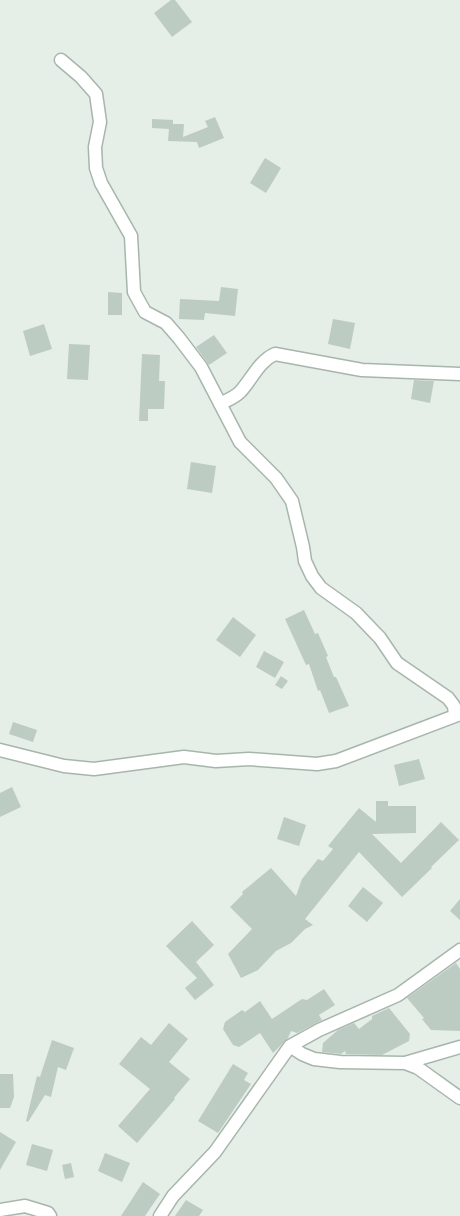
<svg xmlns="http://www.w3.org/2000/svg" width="460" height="1216" font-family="'Open Sans',sans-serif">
	<rect width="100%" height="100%" fill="#e5eee7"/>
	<path fill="#bdccc2" d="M 171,0 L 175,0 L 192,22 L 172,37 L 154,13 Z
		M 215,117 L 224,138 L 199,148 L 197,142 L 168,141 L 169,129 L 152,128 L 152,119 L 173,120 L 173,124 L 184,124 L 183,137 L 208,127 L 205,121 Z
		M 265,158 L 281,168 L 266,193 L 250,183 Z
		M 221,287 L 238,289 L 235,316 L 205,313 L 204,320 L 179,319 L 180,299 L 219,301 Z
		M 108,292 L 122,293 L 122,315 L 108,315 Z
		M 333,319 L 355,323 L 350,349 L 328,344 Z
		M 44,324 L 52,349 L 30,356 L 23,331 Z
		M 214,335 L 227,353 L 209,365 L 196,347 Z
		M 69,344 L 90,345 L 88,380 L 67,379 Z
		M 142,354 L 160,355 L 159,381 L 165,381 L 164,409 L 148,409 L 148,421 L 139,421 Z
		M 414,380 L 434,381 L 430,403 L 411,399 Z
		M 191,462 L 216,466 L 212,493 L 187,489 Z
		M 304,610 L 315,634 L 318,633 L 328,656 L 326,657 L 334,677 L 336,677 L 349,706 L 329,713 L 320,690 L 318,691 L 309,664 L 306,665 L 285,619 Z
		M 233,617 L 256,635 L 240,657 L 216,640 Z
		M 264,651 L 284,662 L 275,678 L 256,667 Z
		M 281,676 L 288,681 L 282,689 L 275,685 Z
		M 13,722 L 37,730 L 33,742 L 9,734 Z
		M 419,759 L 425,779 L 399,786 L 394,765 Z
		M 12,787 L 21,807 L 0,817 L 0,793 Z
		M 376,801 L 388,801 L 388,806 L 416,806 L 416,833 L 372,834 L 401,863 L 441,822 L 459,840 L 431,867 L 432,868 L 402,897 L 359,852 L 305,919 L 313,925 L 305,929 L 291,943 L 276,951 L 258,970 L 241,978 L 228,954 L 252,929 L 230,907 L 243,894 L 242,892 L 271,868 L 296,896 L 302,879 L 318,859 L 323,861 L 333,849 L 328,846 L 359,808 L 376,822 Z
		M 284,817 L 306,825 L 299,846 L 277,839 Z
		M 363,887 L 383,903 L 367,922 L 348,906 Z
		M 460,899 L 460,920 L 450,911 Z
		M 192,921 L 214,945 L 196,962 L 214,985 L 195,1000 L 185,988 L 197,978 L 166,946 Z
		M 456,963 L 460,969 L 460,1031 L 431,1030 L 422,1019 L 424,1018 L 407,998 Z
		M 324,989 L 335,1005 L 319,1015 L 322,1020 L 297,1033 L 291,1031 L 288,1038 L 273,1053 L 260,1033 L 239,1047 L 233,1045 L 223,1029 L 225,1022 L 242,1010 L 245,1012 L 260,1001 L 272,1019 L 302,999 L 307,1000 Z
		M 389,1008 L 410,1034 L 409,1041 L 382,1055 L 346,1054 L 345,1051 L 341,1054 L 322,1052 L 323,1043 L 338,1030 L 354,1023 L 359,1029 L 372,1019 L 372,1016 Z
		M 169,1023 L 188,1039 L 169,1062 L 190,1079 L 174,1098 L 175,1099 L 137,1143 L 118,1126 L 150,1089 L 119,1064 L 141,1037 L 151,1045 Z
		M 52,1040 L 74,1048 L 66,1070 L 58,1067 L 51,1097 L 45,1095 L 28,1122 L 26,1121 L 37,1076 L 40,1077 Z
		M 233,1064 L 248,1073 L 244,1080 L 251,1084 L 218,1133 L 198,1121 Z
		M 0,1074 L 13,1074 L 14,1097 L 10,1108 L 0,1108 Z
		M 0,1132 L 16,1142 L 0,1170 Z
		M 32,1144 L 53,1150 L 47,1171 L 26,1165 Z
		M 105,1153 L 130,1163 L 122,1182 L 98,1171 Z
		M 71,1163 L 74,1177 L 65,1179 L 62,1165 Z
		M 143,1182 L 160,1194 L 145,1216 L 121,1216 Z
		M 186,1200 L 203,1210 L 199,1216 L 175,1216 Z"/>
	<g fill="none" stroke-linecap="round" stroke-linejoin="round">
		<defs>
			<path id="minor" d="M 61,60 L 81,77 L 96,94 L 100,122 L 95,147 L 96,168 L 101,183 L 131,236 L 134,292 L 145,312 L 166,323 L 179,338 L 201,367 L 240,442 L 276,478 L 292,501 L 303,547 L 305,561 L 312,576 L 321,588 L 356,613 L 380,638 L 397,663 L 448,698 L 454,706 L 455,715
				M 220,404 C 227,400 234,398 240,392 C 252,379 259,361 275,354 L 362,370 L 460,374
				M 0,750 L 64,766 L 94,769 L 184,757 L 216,761 L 249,759 L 317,764 L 336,761 L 460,714
				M 290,1046 L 302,1054 L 314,1059 L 340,1062 L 405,1063 L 418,1068 L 460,1098
				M 405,1063 L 460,1047
				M 0,1210 L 25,1206 L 48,1213 L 50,1216
				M 160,1216 L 173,1196 L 215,1152 L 290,1046 L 319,1030 L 398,995 L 460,950"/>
		</defs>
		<use href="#minor" stroke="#a7b6ac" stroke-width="15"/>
		<use href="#minor" stroke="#fff" stroke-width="12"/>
	</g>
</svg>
